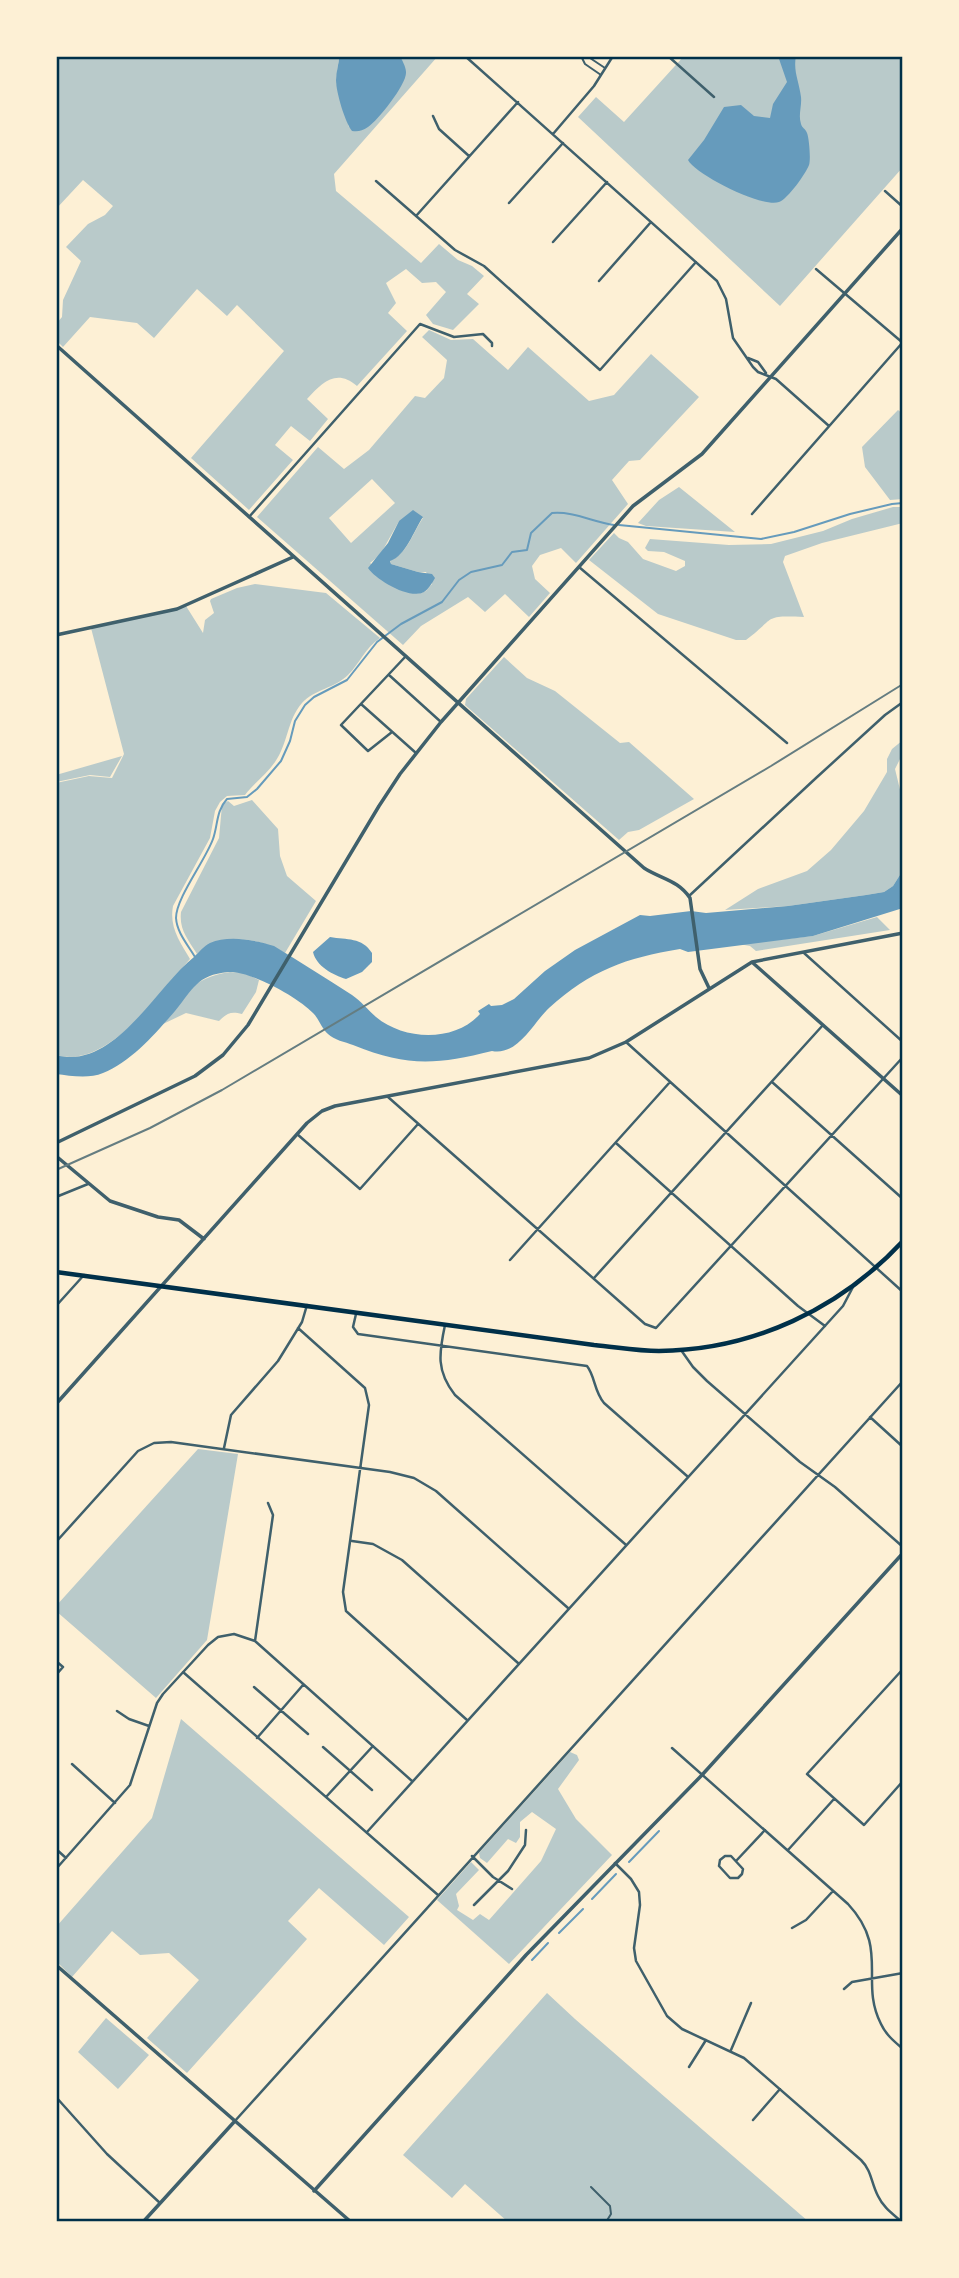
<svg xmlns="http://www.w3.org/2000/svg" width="959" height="2278" font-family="'Work Sans',sans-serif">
	<rect width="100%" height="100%" fill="#fdf0d5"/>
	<path fill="#b9caca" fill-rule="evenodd" d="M 56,56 L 339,56 L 336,82 L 349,127 L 401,58 L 400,56 L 438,56 L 334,174 L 336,191 L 421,263 L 439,244 L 458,260 L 472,266 L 484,276 L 467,294 L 479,304 L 453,330 L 433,324 L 426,315 L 446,292 L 436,282 L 422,283 L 406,269 L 386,283 L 396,303 L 388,313 L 407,331 L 357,386 C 336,368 322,383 307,399 L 328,419 L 310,441 L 291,426 L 275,445 L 293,460 L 249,510 L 191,458 L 284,351 L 237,305 L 227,316 L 197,289 L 154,338 L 137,323 L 90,317 L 63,347 L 56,340 L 56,324 L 62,317 L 63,300 L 81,261 L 66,247 L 88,224 L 105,215 L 113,206 L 83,180 L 56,209 Z
		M 684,56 L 903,56 L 903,167 L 780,306 L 578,117 L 596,97 L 624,122 Z
		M 429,330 L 451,340 L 473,339 L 508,370 L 528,347 L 589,401 L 614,395 L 651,354 L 699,397 L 640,460 L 629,461 L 612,480 L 628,504 L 576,563 L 561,548 L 540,555 L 532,566 L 535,579 L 550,593 L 529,617 L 505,594 L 485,612 L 468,597 L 421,626 L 403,645 L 257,517 L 318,447 L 344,469 L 369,450 L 415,396 L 425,398 L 444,378 L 447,360 L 422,337 ZM 372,479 L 395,503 L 351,543 L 329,518 ZM 423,518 C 414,530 406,557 390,560 L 391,564 L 418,572 L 426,572 L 432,584 L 426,591 L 418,594 L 370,563 L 380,555 L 399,521 Z
		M 898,410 L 903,414 L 903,499 L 890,500 L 865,467 L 862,447 Z
		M 679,487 L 735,532 L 646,526 L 638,523 L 659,500 Z
		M 893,507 L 903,507 L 903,523 L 822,543 L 785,556 L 783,562 L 804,617 C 762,615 776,618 746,640 L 736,640 L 658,614 L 589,560 L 614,533 L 619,538 L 628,542 L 643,559 L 676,571 L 685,566 L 685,561 L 664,552 L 648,551 L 645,548 L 650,539 L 729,545 L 771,544 L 823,531 L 852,519 Z
		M 255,584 L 326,593 L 380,638 C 365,648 360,663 348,675 C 335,688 315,689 302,703 C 287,720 288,744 275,762 C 267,774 254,783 245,795 L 227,796 L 220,802 L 215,811 L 210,838 L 173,906 C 169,927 180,942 190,959 C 160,993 108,1070 56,1055 L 56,783 L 89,776 L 112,778 L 124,754 L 91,628 L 186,606 L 203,633 L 205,620 L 214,613 L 210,601 L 211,599 L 237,588 Z
		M 504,657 L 527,678 L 555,691 L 620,743 L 629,742 L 694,799 L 639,830 L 628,832 L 619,840 L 465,705 L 466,699 Z
		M 903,740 L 903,753 L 895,769 L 903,802 L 903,870 L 893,886 L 884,892 L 866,895 L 788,906 L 725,910 L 758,889 L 807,871 L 831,850 L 864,811 L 887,772 L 887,759 L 892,749 Z
		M 122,756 L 110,777 L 90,775 L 56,782 L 56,775 Z
		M 252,800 L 278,829 L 280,856 L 287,876 L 316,901 L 285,953 C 259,937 220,932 197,954 C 188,939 179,930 181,912 L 219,838 L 222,805 L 228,801 L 234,806 Z
		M 877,917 L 890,930 L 756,951 L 750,946 L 739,944 L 813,936 Z
		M 230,972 L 244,973 L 259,980 L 256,992 L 242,1014 C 231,1011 227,1013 219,1021 L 186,1013 L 163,1024 C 189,995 187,979 230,972 Z
		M 198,1449 L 238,1454 L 207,1640 L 156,1698 L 56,1611 L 56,1606 Z
		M 181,1719 L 409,1917 L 384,1945 L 319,1888 L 288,1921 L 307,1939 L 187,2073 L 147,2038 L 199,1980 L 169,1953 L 140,1955 L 112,1931 L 72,1977 L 56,1961 L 56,1927 L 152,1818 Z
		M 570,1752 L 577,1755 L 579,1760 L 558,1789 L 576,1819 L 612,1855 L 509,1964 L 437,1900 L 471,1862 L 479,1870 L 456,1894 L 459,1906 L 457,1910 L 473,1920 L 480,1914 L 489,1920 L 541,1861 L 556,1829 L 532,1812 L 520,1822 L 520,1837 L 516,1843 L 508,1839 L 487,1863 L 480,1858 L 479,1853 Z
		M 547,1993 L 575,2019 L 809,2222 L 508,2222 L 465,2184 L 452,2198 L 403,2155 Z
		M 106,2018 L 149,2055 L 118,2089 L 78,2052 Z"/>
	<path fill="#669bbc" d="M 339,56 L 400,56 C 402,60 406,67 406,72 C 407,84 378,120 368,127 C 362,131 358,132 352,131 C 345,122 336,92 336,80 C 336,72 339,64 339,56 Z
		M 778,56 L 796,56 C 793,71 799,81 801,97 C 802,106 798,115 801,124 C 802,128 805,128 807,133 C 809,137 811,160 809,165 C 806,173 788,199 779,202 C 762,208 696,175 688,160 L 704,140 L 724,107 L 741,105 L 754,116 L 770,118 L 773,104 L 787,82 Z
		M 413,510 L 423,517 C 414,530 406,556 390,561 L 391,564 L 418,572 L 432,574 L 435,578 C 432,583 429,589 424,592 C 410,600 376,580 368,568 L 388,543 L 399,521 Z
		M 903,870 L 903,908 L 813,936 L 688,952 L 680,949 C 626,958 591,970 549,1008 C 533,1023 518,1056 492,1051 C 436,1065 407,1067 353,1045 C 345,1042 334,1040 328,1034 C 322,1029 319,1019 313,1013 C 298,997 249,970 228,972 C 197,975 193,989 175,1011 C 156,1033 131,1062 103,1073 C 89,1079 71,1076 56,1074 L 56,1055 C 114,1071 156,987 194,957 C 199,952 204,946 210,943 C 228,935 256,940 274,946 C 300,962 326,978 352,995 C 361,1001 368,1010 376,1017 C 405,1041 455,1042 480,1014 L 478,1011 L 489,1004 L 491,1006 L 502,1005 L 514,999 L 545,971 L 575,950 L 640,915 L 650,916 L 691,911 L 706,913 L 788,906 L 866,895 L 884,892 L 893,886 Z
		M 330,937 C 347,940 362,937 372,953 L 372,962 L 362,972 L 346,979 C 333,975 316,966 313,952 Z"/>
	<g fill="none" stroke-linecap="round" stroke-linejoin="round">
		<path stroke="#669bbc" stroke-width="2" d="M 619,525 L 761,539 L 794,532 L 850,514 L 892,504 L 903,503
			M 195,957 C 188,945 177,933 176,918 C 176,898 205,861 213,839 C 218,825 216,811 227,799 L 247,797 L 257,789 L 281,761 L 290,741 L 295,721 L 305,705 L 314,697 L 347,680 L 377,642 L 401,624 L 442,602 L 459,580 L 471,572 L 502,565 L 512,552 L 527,550 L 531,533 L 552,513 C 573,511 593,522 614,525
			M 629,1862 L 659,1831
			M 592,1899 L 616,1874
			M 559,1933 L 583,1909
			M 532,1960 L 548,1943"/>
		<path stroke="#3f606c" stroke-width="2" d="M 579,56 L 590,58 L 605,68
			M 582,58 L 585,64 L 601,75
			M 591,2187 L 610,2206 L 611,2214 L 606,2222"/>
		<path stroke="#3f606c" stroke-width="2.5" d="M 465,56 L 717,281 L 726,299 L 733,338 L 753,367 L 758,372 L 776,379 L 829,426
			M 668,56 L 714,97
			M 433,116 L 439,129 L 469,156
			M 553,134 L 594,86 L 613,56
			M 376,181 L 455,250 L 484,266 L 600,370 L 696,262
			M 885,191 L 903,207
			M 509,203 L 563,143
			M 416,216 L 518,102
			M 553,242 L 607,182
			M 816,269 L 903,343
			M 599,281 L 651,222
			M 748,358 L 758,362 L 766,373
			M 752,514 L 903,342
			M 249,517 L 420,324 L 454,337 L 483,334 L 492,343 L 492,346
			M 579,567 L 787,743
			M 389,675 L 441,722
			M 361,704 L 416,753
			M 392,732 L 368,751 L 341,725 L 406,656
			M 689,896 L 816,778 L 885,715 L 903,702
			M 804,953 L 903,1042
			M 626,1042 L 903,1292
			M 772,1082 L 903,1199
			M 388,1097 L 645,1324 L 656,1328 L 903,1057
			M 297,1134 L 360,1189 L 418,1124
			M 616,1143 L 798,1306 L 825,1326
			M 56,1197 L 88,1184
			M 510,1260 L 670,1082
			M 594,1278 L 823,1025
			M 56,1306 L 84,1275
			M 356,1314 L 353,1327 L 358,1334 L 587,1366 C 595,1376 594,1391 604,1403 L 687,1476
			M 445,1325 C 439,1353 436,1371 455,1395 L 625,1544
			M 298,1328 L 365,1388 L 369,1405 L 343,1592 L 346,1611 L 467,1720
			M 681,1350 L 693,1367 L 707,1381 L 800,1462 L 835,1487 L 903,1547
			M 870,1417 L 903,1447
			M 224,1448 L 231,1415 L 278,1361 L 302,1322 L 307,1305
			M 352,1541 L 373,1544 L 402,1560 L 518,1663
			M 56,1542 L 138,1451 L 154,1443 L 171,1442 L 390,1472 L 414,1478 L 436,1491 L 568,1608
			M 255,1641 L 273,1515 L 268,1503
			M 56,1661 L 63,1667 L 56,1675
			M 903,1669 L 807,1774 L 864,1825 L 903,1781
			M 183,1672 L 438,1895
			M 254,1687 L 308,1734
			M 117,1711 L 129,1719 L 149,1726
			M 257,1738 L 303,1685
			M 323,1747 L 372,1790
			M 672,1748 L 848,1904 C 890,1949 859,1981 881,2024 C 886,2035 895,2042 903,2049
			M 72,1764 L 115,1803
			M 326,1797 L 373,1746
			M 367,1832 L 843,1306 L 853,1287
			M 56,1849 L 66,1858
			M 788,1850 L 834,1799
			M 472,1856 L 493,1877 L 512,1889
			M 725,1856 L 731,1856 L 743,1869 L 742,1874 L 738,1878 L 730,1878 L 719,1866 L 720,1860 Z
			M 736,1861 L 765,1830
			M 615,1863 L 631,1879 L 639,1892 L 640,1905 L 634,1948 L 636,1961 L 667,2016 L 682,2029 L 744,2058 L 861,2160 C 872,2171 871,2183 878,2196 C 883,2207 893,2214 902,2222
			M 56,1869 L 130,1785 L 157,1703 L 163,1694 L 208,1645 L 218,1637 L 234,1634 L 255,1641 L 412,1781
			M 474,1905 L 508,1871 L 525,1845 L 526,1830
			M 792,1928 L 806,1920 L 833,1891
			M 844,1989 L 852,1982 L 903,1973
			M 731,2050 L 751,2003
			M 689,2067 L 706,2040
			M 56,2097 L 107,2154 L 160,2203
			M 753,2120 L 780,2089
			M 234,2122 L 903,1381"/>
		<path stroke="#3f606c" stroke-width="3.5" d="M 56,345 L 644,868 C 661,879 678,880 690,898 L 700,969 L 709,988
			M 56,635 L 177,609 L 293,557
			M 753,963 L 903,1096
			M 56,1143 L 195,1076 L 223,1055 L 248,1025 L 379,806 L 400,774 L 441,722 L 633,506 L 702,454 L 903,228
			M 56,1156 L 110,1201 L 158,1217 L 179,1220 L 204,1239
			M 56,1404 L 307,1123 L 322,1111 L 335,1106 L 589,1058 L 626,1042 L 752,962 L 903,933
			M 56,1965 L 351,2222
			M 314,2191 L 526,1955 L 702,1775 L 903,1553
			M 143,2222 L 234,2122"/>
		<path stroke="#003049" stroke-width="4.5" d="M 56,1272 L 594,1345 C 616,1347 637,1351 659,1351 C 753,1350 840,1309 903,1241"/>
		<path stroke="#657d81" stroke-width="2" d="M 56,1170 L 150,1128 L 222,1090 L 771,766 L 903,684"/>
	</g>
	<rect width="959" height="2278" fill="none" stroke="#fdf0d5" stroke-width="116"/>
	<rect x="58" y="58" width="843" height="2162" fill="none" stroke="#003049" stroke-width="2.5"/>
</svg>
